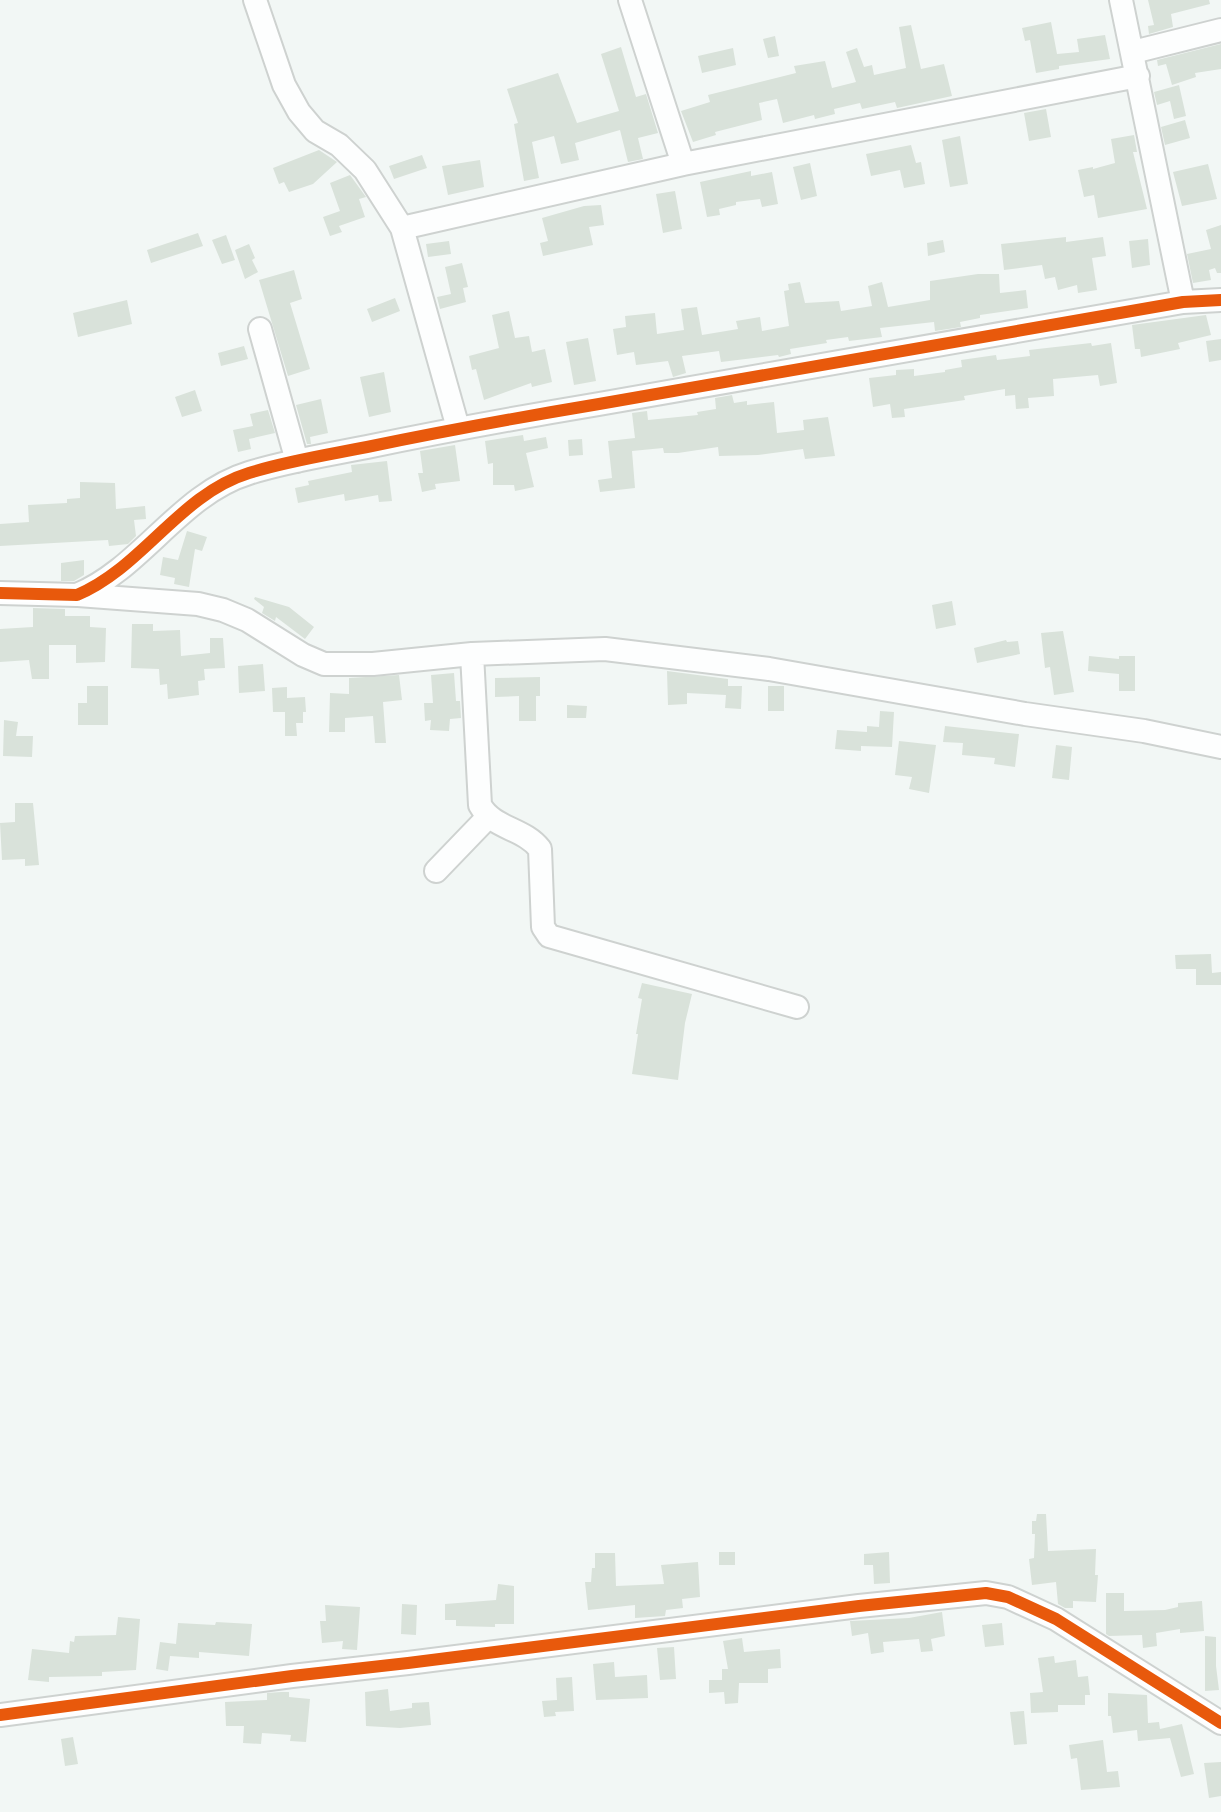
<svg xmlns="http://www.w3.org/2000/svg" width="1221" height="1812" font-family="Literata,serif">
	<rect width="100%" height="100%" fill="#f2f7f5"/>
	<path fill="#d9e2da" d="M 1148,0 L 1209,0 L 1210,4 L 1171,14 L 1173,27 L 1149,34 L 1148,26 L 1154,25 Z
		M 1051,22 L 1057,54 L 1079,52 L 1077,39 L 1105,35 L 1110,59 L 1059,66 L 1059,69 L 1036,73 L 1030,40 L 1025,41 L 1022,28 Z
		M 911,25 L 921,69 L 944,64 L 952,96 L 897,108 L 895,102 L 862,109 L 860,103 L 834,109 L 835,114 L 815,119 L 814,115 L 783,123 L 777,99 L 759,103 L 762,120 L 715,132 L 716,135 L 693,142 L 681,111 L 710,102 L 708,95 L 796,73 L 794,66 L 825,61 L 832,88 L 856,82 L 846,52 L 857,48 L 864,67 L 872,65 L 874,75 L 906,68 L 899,27 Z
		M 775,36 L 779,56 L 768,58 L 763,39 Z
		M 1221,44 L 1221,69 L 1195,73 L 1196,77 L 1172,85 L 1166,64 L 1158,66 L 1157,60 Z
		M 621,47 L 636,97 L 646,94 L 658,133 L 638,138 L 643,159 L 628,162 L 620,130 L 575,143 L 579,160 L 561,164 L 554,136 L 532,142 L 539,178 L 524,181 L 514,124 L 518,123 L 507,89 L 558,73 L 577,123 L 619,111 L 601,54 Z
		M 733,48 L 736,65 L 702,73 L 698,56 Z
		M 1179,85 L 1186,116 L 1174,119 L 1170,101 L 1157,105 L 1154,92 Z
		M 1046,109 L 1051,137 L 1029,141 L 1024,113 Z
		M 1185,120 L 1190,138 L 1165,145 L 1161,127 Z
		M 1134,135 L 1137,152 L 1133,152 L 1147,209 L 1098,218 L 1094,195 L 1084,197 L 1078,170 L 1093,167 L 1093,169 L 1115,163 L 1111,139 Z
		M 960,136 L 968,184 L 950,187 L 942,140 Z
		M 911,145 L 916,163 L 921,162 L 925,184 L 904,188 L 900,170 L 871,176 L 866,154 Z
		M 319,150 L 337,162 L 313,184 L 289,192 L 284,182 L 279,184 L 273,168 Z
		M 422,155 L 427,168 L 394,179 L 389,166 Z
		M 480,160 L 484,187 L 448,195 L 442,166 Z
		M 810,163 L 817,196 L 801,200 L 793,167 Z
		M 1208,164 L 1217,199 L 1182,206 L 1173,172 Z
		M 751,171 L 751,176 L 772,172 L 778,204 L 762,207 L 760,199 L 736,202 L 736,205 L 719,209 L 720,215 L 707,217 L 700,182 Z
		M 350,175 L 366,197 L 359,199 L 365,217 L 339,226 L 342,232 L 330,236 L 323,217 L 340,211 L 330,183 Z
		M 675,191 L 682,229 L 663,233 L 656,194 Z
		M 601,205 L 604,225 L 589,227 L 593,245 L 543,256 L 540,243 L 548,241 L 542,218 L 584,206 Z
		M 1221,225 L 1221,273 L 1217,273 L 1215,268 L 1209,270 L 1211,280 L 1193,283 L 1187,254 L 1211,249 L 1206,230 Z
		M 198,233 L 203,246 L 151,263 L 147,250 Z
		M 226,235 L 235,260 L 222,264 L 212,240 Z
		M 1066,237 L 1066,242 L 1103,237 L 1106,256 L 1092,258 L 1097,290 L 1078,293 L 1077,285 L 1058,290 L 1055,277 L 1045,279 L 1042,265 L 1004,270 L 1001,244 Z
		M 1148,239 L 1150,265 L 1132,268 L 1129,241 Z
		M 943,240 L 945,252 L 928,256 L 927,243 Z
		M 449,241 L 451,254 L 428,257 L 426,244 Z
		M 249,244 L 255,258 L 252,260 L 258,272 L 245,279 L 235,250 Z
		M 462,263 L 468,287 L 463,288 L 466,302 L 440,309 L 437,297 L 451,294 L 445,267 Z
		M 294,270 L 302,299 L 290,303 L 310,369 L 288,376 L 259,280 Z
		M 978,274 L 999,274 L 1000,293 L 1026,290 L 1028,308 L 980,315 L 980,318 L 960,322 L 961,327 L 935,331 L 934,322 L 880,328 L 882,337 L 849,341 L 848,337 L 826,340 L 827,343 L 790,349 L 791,354 L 779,357 L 778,355 L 721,362 L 719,351 L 682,356 L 686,373 L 673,377 L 668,361 L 636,365 L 634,352 L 617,355 L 613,329 L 626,327 L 625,316 L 655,313 L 657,334 L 684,330 L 681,309 L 697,307 L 702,335 L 738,329 L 736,321 L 760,317 L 762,331 L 789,326 L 784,291 L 789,290 L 788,284 L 800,282 L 805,303 L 839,301 L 841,311 L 872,306 L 868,286 L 882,282 L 888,307 L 930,300 L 930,281 Z
		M 395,298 L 400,311 L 372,322 L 367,309 Z
		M 127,300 L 132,324 L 78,337 L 73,313 Z
		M 509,311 L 515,338 L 529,336 L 532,352 L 545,349 L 552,382 L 532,387 L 531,383 L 484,400 L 476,369 L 472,370 L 469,356 L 499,348 L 492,315 Z
		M 1206,315 L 1211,335 L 1178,343 L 1180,349 L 1141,357 L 1140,349 L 1135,349 L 1132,325 Z
		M 588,338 L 596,381 L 574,385 L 566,342 Z
		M 1221,339 L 1221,360 L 1209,362 L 1206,341 Z
		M 1091,343 L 1092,346 L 1111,343 L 1117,383 L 1100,386 L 1098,375 L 1053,379 L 1054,396 L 1028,398 L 1029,408 L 1016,409 L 1015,395 L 1005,396 L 1005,389 L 964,396 L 965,400 L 904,409 L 905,417 L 892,418 L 890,404 L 873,407 L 869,378 L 896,375 L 896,370 L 914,369 L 914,376 L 945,372 L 945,370 L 962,367 L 961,360 L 996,355 L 997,360 L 1030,356 L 1029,350 Z
		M 244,346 L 248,359 L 221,366 L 218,353 Z
		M 384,372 L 391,412 L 369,417 L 360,377 Z
		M 195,390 L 202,411 L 182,417 L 175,397 Z
		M 732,395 L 734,403 L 747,401 L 747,405 L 774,402 L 777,433 L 804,430 L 803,420 L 828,417 L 835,456 L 805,459 L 803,449 L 758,455 L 719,456 L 718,447 L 678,453 L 664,453 L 663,448 L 632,451 L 635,488 L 600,492 L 598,480 L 612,478 L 608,441 L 635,438 L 632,413 L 647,411 L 648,420 L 698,415 L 697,412 L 716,409 L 715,398 Z
		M 321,399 L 328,433 L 310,437 L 311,444 L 307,444 L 296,405 Z
		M 268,410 L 275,433 L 249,439 L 251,449 L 238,452 L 233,430 L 253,426 L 250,414 Z
		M 523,435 L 524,441 L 546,437 L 548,448 L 526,453 L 534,487 L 515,491 L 514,485 L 493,485 L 493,463 L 488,464 L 485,441 Z
		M 582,439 L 583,455 L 569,456 L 568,440 Z
		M 455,445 L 460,481 L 435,484 L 436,489 L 422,492 L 418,473 L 423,473 L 420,451 Z
		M 387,461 L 392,501 L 379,502 L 378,495 L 345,501 L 344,494 L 298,503 L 295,488 L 309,485 L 308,481 L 352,472 L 351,465 Z
		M 80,482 L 115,483 L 116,509 L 145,506 L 146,519 L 134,520 L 136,536 L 128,544 L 109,546 L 108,540 L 0,546 L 0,524 L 29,522 L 28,505 L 67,503 L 67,499 L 80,498 Z
		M 187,531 L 207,537 L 202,551 L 195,549 L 189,587 L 174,584 L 175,578 L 160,575 L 163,557 L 178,560 Z
		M 84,560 L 84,575 L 74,581 L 61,581 L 61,563 Z
		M 255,597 L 289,607 L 314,627 L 305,639 L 276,617 L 275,621 L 262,613 L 264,607 L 254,599 Z
		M 952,601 L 956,625 L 936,629 L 932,605 Z
		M 33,608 L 65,609 L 65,616 L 90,616 L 90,627 L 106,628 L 105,662 L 76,663 L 76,645 L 49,645 L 49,679 L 32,679 L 29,660 L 0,662 L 0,629 L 33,627 Z
		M 132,624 L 153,624 L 153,631 L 180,630 L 181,656 L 210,653 L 210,638 L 223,638 L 225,668 L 204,669 L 205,680 L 198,681 L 199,695 L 168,699 L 167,684 L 160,685 L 159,669 L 131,668 Z
		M 1063,631 L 1074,692 L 1054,695 L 1050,667 L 1045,668 L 1041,633 Z
		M 1006,640 L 1007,642 L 1018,641 L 1020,654 L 977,663 L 974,648 Z
		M 1089,656 L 1119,659 L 1119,656 L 1135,656 L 1135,691 L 1119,691 L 1119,674 L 1088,671 Z
		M 263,664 L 265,691 L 239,693 L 238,666 Z
		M 667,671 L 728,679 L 728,686 L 742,686 L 741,709 L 725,708 L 726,695 L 687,693 L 687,704 L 668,705 Z
		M 454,673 L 456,701 L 460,701 L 461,718 L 450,719 L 449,731 L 430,730 L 431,720 L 425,721 L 424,703 L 433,703 L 431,675 Z
		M 399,675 L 402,700 L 383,702 L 386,743 L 375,743 L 373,716 L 345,718 L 345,732 L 329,732 L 330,693 L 349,694 L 349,678 Z
		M 540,677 L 540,696 L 536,696 L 536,721 L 519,721 L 519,696 L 495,697 L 495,678 Z
		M 87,686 L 108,686 L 108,725 L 78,725 L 78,703 L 87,703 Z
		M 768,686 L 784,686 L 784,711 L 768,711 Z
		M 287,687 L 287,698 L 305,697 L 306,712 L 303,712 L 303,723 L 296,723 L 297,736 L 285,736 L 285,712 L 273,712 L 272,688 Z
		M 567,705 L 587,706 L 586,718 L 567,718 Z
		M 880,711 L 894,712 L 892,747 L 861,746 L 861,751 L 835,749 L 837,730 L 867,732 L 867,726 L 879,727 Z
		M 4,720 L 18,722 L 16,736 L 33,736 L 32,757 L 3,756 Z
		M 945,726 L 1019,734 L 1015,767 L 994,764 L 995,758 L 962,755 L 963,743 L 943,742 Z
		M 899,741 L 936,745 L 929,793 L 909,789 L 912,777 L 895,775 Z
		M 1056,745 L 1072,747 L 1069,780 L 1052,778 Z
		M 15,803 L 33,803 L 39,865 L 25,866 L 25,859 L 2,860 L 0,823 L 15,822 Z
		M 1211,954 L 1212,973 L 1221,972 L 1221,985 L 1196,985 L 1196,969 L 1176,969 L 1175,955 Z
		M 642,983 L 692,994 L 685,1023 L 678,1080 L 632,1074 L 638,1034 L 636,1034 L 642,999 L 638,998 Z
		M 1037,1514 L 1046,1514 L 1048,1551 L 1096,1549 L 1095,1575 L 1098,1575 L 1096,1602 L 1073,1601 L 1073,1608 L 1065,1608 L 1058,1604 L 1056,1582 L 1032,1585 L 1029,1559 L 1034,1558 L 1035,1534 L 1032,1534 L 1032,1521 L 1036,1521 Z
		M 719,1552 L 735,1552 L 735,1565 L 719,1565 Z
		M 889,1552 L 890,1583 L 874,1584 L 873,1565 L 864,1565 L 864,1554 Z
		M 595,1553 L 615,1553 L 616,1586 L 664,1584 L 661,1565 L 698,1562 L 700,1597 L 682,1599 L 683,1608 L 666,1610 L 665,1616 L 635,1618 L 635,1605 L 588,1610 L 585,1582 L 591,1582 L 592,1568 L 595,1568 Z
		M 498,1584 L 514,1586 L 514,1624 L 495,1624 L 495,1627 L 456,1626 L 456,1620 L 445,1620 L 445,1604 L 496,1600 Z
		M 1106,1593 L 1124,1593 L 1124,1611 L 1165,1610 L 1178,1607 L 1178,1603 L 1202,1601 L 1204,1631 L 1180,1633 L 1180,1629 L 1156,1633 L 1157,1646 L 1143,1648 L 1142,1635 L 1109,1636 L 1106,1634 Z
		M 402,1604 L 417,1605 L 416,1635 L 401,1634 Z
		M 325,1605 L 360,1607 L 357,1650 L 342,1649 L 343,1641 L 322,1643 L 320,1621 L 326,1621 Z
		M 942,1612 L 945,1636 L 931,1639 L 933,1651 L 921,1652 L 919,1639 L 883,1642 L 884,1652 L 871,1654 L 868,1633 L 852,1636 L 850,1621 L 909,1618 Z
		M 118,1617 L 140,1619 L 136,1670 L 102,1672 L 102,1676 L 49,1677 L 49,1682 L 28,1680 L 32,1649 L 69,1653 L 70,1641 L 74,1642 L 75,1636 L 116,1635 Z
		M 216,1622 L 252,1624 L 249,1656 L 199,1652 L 199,1658 L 170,1656 L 168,1671 L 156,1669 L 160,1642 L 176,1644 L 178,1623 L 215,1625 Z
		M 1002,1623 L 1004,1645 L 985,1647 L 982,1625 Z
		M 1205,1636 L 1216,1637 L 1216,1666 L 1219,1690 L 1205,1691 Z
		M 742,1638 L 744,1652 L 780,1649 L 781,1668 L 768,1669 L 768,1683 L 739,1683 L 738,1703 L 725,1704 L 724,1692 L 709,1693 L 709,1680 L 722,1680 L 722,1669 L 728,1669 L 723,1641 Z
		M 674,1647 L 676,1679 L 660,1680 L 657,1648 Z
		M 1054,1656 L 1055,1663 L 1076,1660 L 1078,1677 L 1088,1676 L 1090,1695 L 1085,1695 L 1085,1705 L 1058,1705 L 1058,1712 L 1031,1713 L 1030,1693 L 1043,1692 L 1038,1658 Z
		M 614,1662 L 615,1677 L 647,1675 L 648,1698 L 596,1700 L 593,1664 Z
		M 572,1677 L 574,1711 L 555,1712 L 556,1716 L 544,1717 L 542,1701 L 557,1700 L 556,1678 Z
		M 388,1689 L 390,1711 L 412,1708 L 412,1703 L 429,1702 L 431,1725 L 400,1728 L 366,1726 L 365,1692 Z
		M 281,1692 L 289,1692 L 289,1697 L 310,1699 L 306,1742 L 290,1741 L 291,1735 L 262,1733 L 261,1744 L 243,1743 L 244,1726 L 226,1726 L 225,1702 L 267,1700 L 267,1693 Z
		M 1108,1693 L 1147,1695 L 1148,1723 L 1159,1722 L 1160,1729 L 1182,1724 L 1194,1774 L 1181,1777 L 1170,1738 L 1138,1741 L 1137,1730 L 1113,1733 L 1111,1716 L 1108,1716 Z
		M 1024,1711 L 1027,1744 L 1014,1745 L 1010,1712 Z
		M 73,1737 L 78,1764 L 65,1766 L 61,1739 Z
		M 1103,1740 L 1107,1772 L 1118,1771 L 1120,1787 L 1081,1790 L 1077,1758 L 1071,1759 L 1069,1745 Z
		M 1221,1762 L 1221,1796 L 1209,1798 L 1204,1763 Z"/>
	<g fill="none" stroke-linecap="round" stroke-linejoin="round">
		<defs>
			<path id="minor" d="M 255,0 L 284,85 L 299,112 L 315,131 L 339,145 L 365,170 L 402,228 L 458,428
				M 630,0 L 683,164
				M 1121,0 L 1183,302
				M 1133,52 L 1221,30
				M 402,228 L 683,164 L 1138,76
				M 260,329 L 297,461
				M 0,593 L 77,595 C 142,568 180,494 249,473 C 287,461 327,455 367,447 C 444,431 521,417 599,404 C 793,370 988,336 1183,302 L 1221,300
				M 78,595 L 198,604 L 223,610 L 247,620 L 303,655 L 324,664 L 373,664 L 472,654 L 605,649 L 769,669 L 1025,714 L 1144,731 L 1221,747
				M 472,654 L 480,805 C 493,829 524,828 540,849 L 543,927 L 549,936 L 797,1007
				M 436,871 L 488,817
				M 0,1715 L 292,1676 L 408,1663 L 859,1606 L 986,1593 L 1008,1597 L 1056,1619 L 1221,1723"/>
		</defs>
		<use href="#minor" stroke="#ced2d0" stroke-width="26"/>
		<use href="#minor" stroke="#fdfefe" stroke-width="22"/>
		<defs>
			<path id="cycleway" d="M 0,593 L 77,595 C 142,568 180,494 249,473 C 287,461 327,455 367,447 C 444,431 521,417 599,404 C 793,370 988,336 1183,302 L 1221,300
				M 0,1715 L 292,1676 L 408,1663 L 859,1606 L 986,1593 L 1008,1597 L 1056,1619 L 1221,1723"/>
		</defs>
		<use href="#cycleway" stroke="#fff" stroke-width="17"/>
		<use href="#cycleway" stroke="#e8590c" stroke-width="12"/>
	</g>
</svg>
